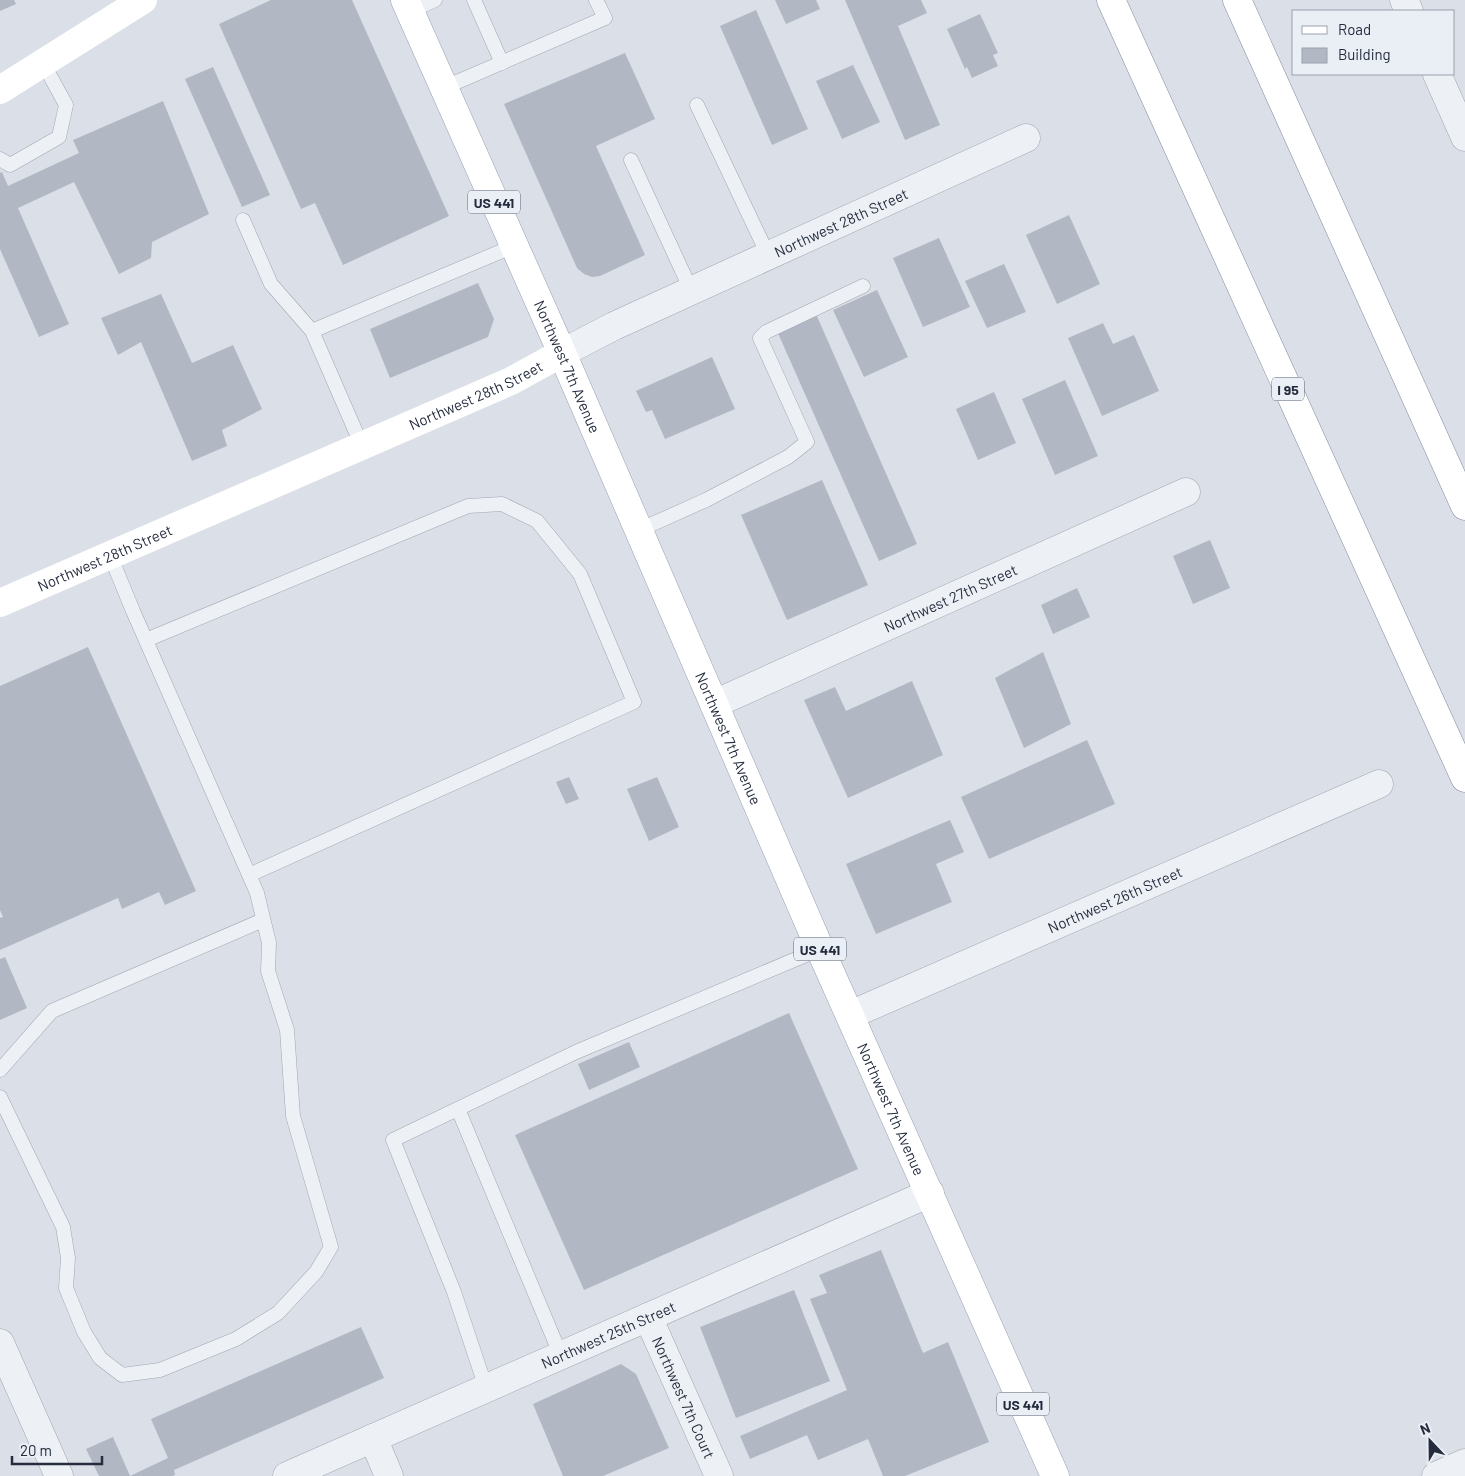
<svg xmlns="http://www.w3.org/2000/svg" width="1465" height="1476" font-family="Barlow,sans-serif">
	<rect width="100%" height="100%" fill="#dbdfe7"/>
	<path fill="#b1b8c4" d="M 0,0 L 14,0 L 16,4 L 0,11 Z
		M 271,0 L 352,0 L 449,216 L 343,265 L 315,203 L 301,209 L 219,24 Z
		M 775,0 L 816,0 L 820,9 L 786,24 Z
		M 845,0 L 921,0 L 927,13 L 898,26 L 940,125 L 905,140 Z
		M 756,10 L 808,129 L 772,145 L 720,26 Z
		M 980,14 L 998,53 L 993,55 L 998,66 L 972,78 L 967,67 L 965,69 L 947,29 Z
		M 625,53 L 655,119 L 596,146 L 645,255 L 600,276 L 592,277 L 584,274 L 577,268 L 504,104 Z
		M 853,65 L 880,122 L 842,139 L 816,81 Z
		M 213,67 L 270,195 L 242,207 L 185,79 Z
		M 163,101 L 209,214 L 152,242 L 151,258 L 119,274 L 74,182 L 18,208 L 69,324 L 39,337 L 0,249 L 0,173 L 2,172 L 8,186 L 79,153 L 73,140 Z
		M 1069,215 L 1100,284 L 1057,304 L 1026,235 Z
		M 939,238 L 970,307 L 923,327 L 893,258 Z
		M 1004,264 L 1026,312 L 987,328 L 965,281 Z
		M 478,283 L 494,319 L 488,337 L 390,378 L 370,329 Z
		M 877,290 L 908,357 L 864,377 L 833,310 Z
		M 161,294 L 192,363 L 233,345 L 262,409 L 222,430 L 227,446 L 192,461 L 141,342 L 118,355 L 101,318 Z
		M 816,314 L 917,544 L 879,561 L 777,331 Z
		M 1103,323 L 1113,344 L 1134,335 L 1159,391 L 1102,416 L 1068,338 Z
		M 712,357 L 735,409 L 665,439 L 652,410 L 646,412 L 636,391 Z
		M 1065,380 L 1098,456 L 1055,475 L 1022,399 Z
		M 994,392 L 1016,443 L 978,460 L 956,409 Z
		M 822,480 L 868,585 L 787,620 L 741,515 Z
		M 1210,540 L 1230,588 L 1193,604 L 1173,556 Z
		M 1077,588 L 1090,617 L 1053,634 L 1041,605 Z
		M 88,647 L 196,891 L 165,905 L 159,892 L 122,909 L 118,898 L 0,950 L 0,918 L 3,917 L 0,910 L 0,686 Z
		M 1043,652 L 1071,724 L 1024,748 L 995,678 Z
		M 912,681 L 943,755 L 848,798 L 804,700 L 835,687 L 846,711 Z
		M 1087,740 L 1115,804 L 989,859 L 961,797 Z
		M 569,777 L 579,799 L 566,804 L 556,782 Z
		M 657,777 L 679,827 L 649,841 L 627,789 Z
		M 950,820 L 964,852 L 936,864 L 952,902 L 876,934 L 846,864 Z
		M 5,957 L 27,1008 L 0,1020 L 0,959 Z
		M 789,1013 L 858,1169 L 584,1290 L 515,1135 Z
		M 629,1042 L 640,1067 L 589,1090 L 578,1064 Z
		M 881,1250 L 923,1353 L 948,1342 L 989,1442 L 905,1476 L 883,1476 L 868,1439 L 818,1460 L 807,1435 L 750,1459 L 740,1436 L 847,1390 L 810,1299 L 827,1293 L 819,1275 Z
		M 794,1290 L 830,1381 L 736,1418 L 700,1327 Z
		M 361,1327 L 384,1378 L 174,1470 L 175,1475 L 172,1476 L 99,1476 L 86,1449 L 113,1437 L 130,1476 L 168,1458 L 151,1419 Z
		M 621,1364 L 636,1374 L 669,1448 L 603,1476 L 563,1476 L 533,1404 Z"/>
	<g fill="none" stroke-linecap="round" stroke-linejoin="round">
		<defs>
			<path id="lane" d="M 474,0 L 502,63
				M 410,11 L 435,0
				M 443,88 L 605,18 L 596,0
				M 697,105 L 768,255
				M 0,159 L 10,165 L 59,137 L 66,105 L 43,63
				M 631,160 L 691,290
				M 243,220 L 271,284 L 312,331 L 362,446
				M 312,331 L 514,246
				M 639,530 L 706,500 L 788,457 L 807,442 L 760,338 L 766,332 L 863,286
				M 146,640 L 468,506 L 502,504 L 537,521 L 580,574 L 634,702 L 249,875
				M 0,1070 L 52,1011 L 263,920
				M 0,1097 L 63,1227 L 68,1258 L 66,1288 L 84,1332 L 100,1358 L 122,1375 L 160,1370 L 236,1339 L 278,1313 L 316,1272 L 331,1247 L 293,1116 L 287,1030 L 268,971 L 269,943 L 257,893 L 133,611 L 110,555
				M 458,1109 L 561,1356
				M 486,1388 L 454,1292 L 393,1140 L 576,1052 L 820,949"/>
			<g id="street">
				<path d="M 1404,0 L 1409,11"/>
				<path d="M 1437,74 L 1465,137"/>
				<path id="s1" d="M 562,353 L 614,326 L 1026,138"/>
				<path id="s2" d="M 714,704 L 1186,492"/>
				<path id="s3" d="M 850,1015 L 1379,784"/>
				<path id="s4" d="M 648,1317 L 719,1476"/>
				<path d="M 0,1343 L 59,1476"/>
				<path d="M 373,1438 L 389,1476"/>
				<path id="s5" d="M 287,1476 L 930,1193"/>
				<path d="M 1436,1476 L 1465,1463"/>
			</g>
			<g id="primary">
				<path id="s7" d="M 405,0 L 562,353 L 820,949 L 1055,1476"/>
			</g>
			<path id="highway" d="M 1111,0 L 1465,778
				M 1237,0 L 1465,506"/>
		</defs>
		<use href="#lane" stroke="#a0a6b1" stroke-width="15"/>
		<use href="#street" stroke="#a0a6b1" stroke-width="29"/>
		<use href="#primary" stroke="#99a2b3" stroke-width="29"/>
		<use href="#highway" stroke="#818b9f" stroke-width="29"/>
		<use href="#lane" stroke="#edf0f5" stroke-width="14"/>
		<use href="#street" stroke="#edf0f5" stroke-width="28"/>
		<g stroke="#fff" stroke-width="28">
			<path d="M 0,90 L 143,0"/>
			<path id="s6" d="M 0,603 L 511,381 L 562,353"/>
		</g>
		<use href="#primary" stroke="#fff" stroke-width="28"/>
		<use href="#highway" stroke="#fff" stroke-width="28"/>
	</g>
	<g text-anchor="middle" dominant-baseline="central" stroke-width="4" stroke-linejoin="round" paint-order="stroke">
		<g fill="#eaeef5" stroke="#5f6675" stroke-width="1">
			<rect x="468" y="190.5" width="52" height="23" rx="4"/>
			<rect x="1272" y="377.5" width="32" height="23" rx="4"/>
			<rect x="794" y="937.5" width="52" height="23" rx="4"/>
			<rect x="997" y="1392.5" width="52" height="23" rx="4"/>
		</g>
		<g font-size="14" font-weight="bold" fill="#242c3e">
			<text x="494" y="202">US 441</text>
			<text x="1288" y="389">I 95</text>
			<text x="820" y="949">US 441</text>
			<text x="1023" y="1404">US 441</text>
		</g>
		<g font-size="15" fill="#242c3e" stroke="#eaeef5">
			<text stroke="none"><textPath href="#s1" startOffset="308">Northwest 28th Street</textPath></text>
			<text stroke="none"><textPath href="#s7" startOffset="401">Northwest 7th Avenue</textPath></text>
			<text stroke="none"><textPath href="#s6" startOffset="519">Northwest 28th Street</textPath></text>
			<text stroke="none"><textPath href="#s6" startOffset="114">Northwest 28th Street</textPath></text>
			<text stroke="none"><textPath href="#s2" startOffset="259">Northwest 27th Street</textPath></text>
			<text stroke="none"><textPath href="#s7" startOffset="806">Northwest 7th Avenue</textPath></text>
			<text stroke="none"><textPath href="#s3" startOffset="289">Northwest 26th Street</textPath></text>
			<text stroke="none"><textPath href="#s7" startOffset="1211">Northwest 7th Avenue</textPath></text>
			<text stroke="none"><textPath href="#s5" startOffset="351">Northwest 25th Street</textPath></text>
			<text stroke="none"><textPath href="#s4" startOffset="88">Northwest 7th Court</textPath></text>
		</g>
	</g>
	<rect x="1292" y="10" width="162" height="65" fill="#eaeef5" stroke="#9ba0ac"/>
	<rect x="1302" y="26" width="25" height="8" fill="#ffffff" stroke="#9ba0ac"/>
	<text x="1338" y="35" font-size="15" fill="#242c3e">Road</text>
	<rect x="1302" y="48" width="25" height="15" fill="#b1b8c4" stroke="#9ba0ac"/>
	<text x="1338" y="60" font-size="15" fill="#242c3e">Building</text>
	<g transform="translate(1430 1441) rotate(338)" stroke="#eaeef5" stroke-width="4" paint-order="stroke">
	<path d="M0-4L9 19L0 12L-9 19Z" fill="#242c3e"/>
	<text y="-8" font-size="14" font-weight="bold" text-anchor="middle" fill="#242c3e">N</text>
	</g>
	<path d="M12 1456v8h90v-8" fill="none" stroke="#242c3e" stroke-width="2.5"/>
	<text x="20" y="1456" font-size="15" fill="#242c3e" stroke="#eaeef5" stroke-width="4" paint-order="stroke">20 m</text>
</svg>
